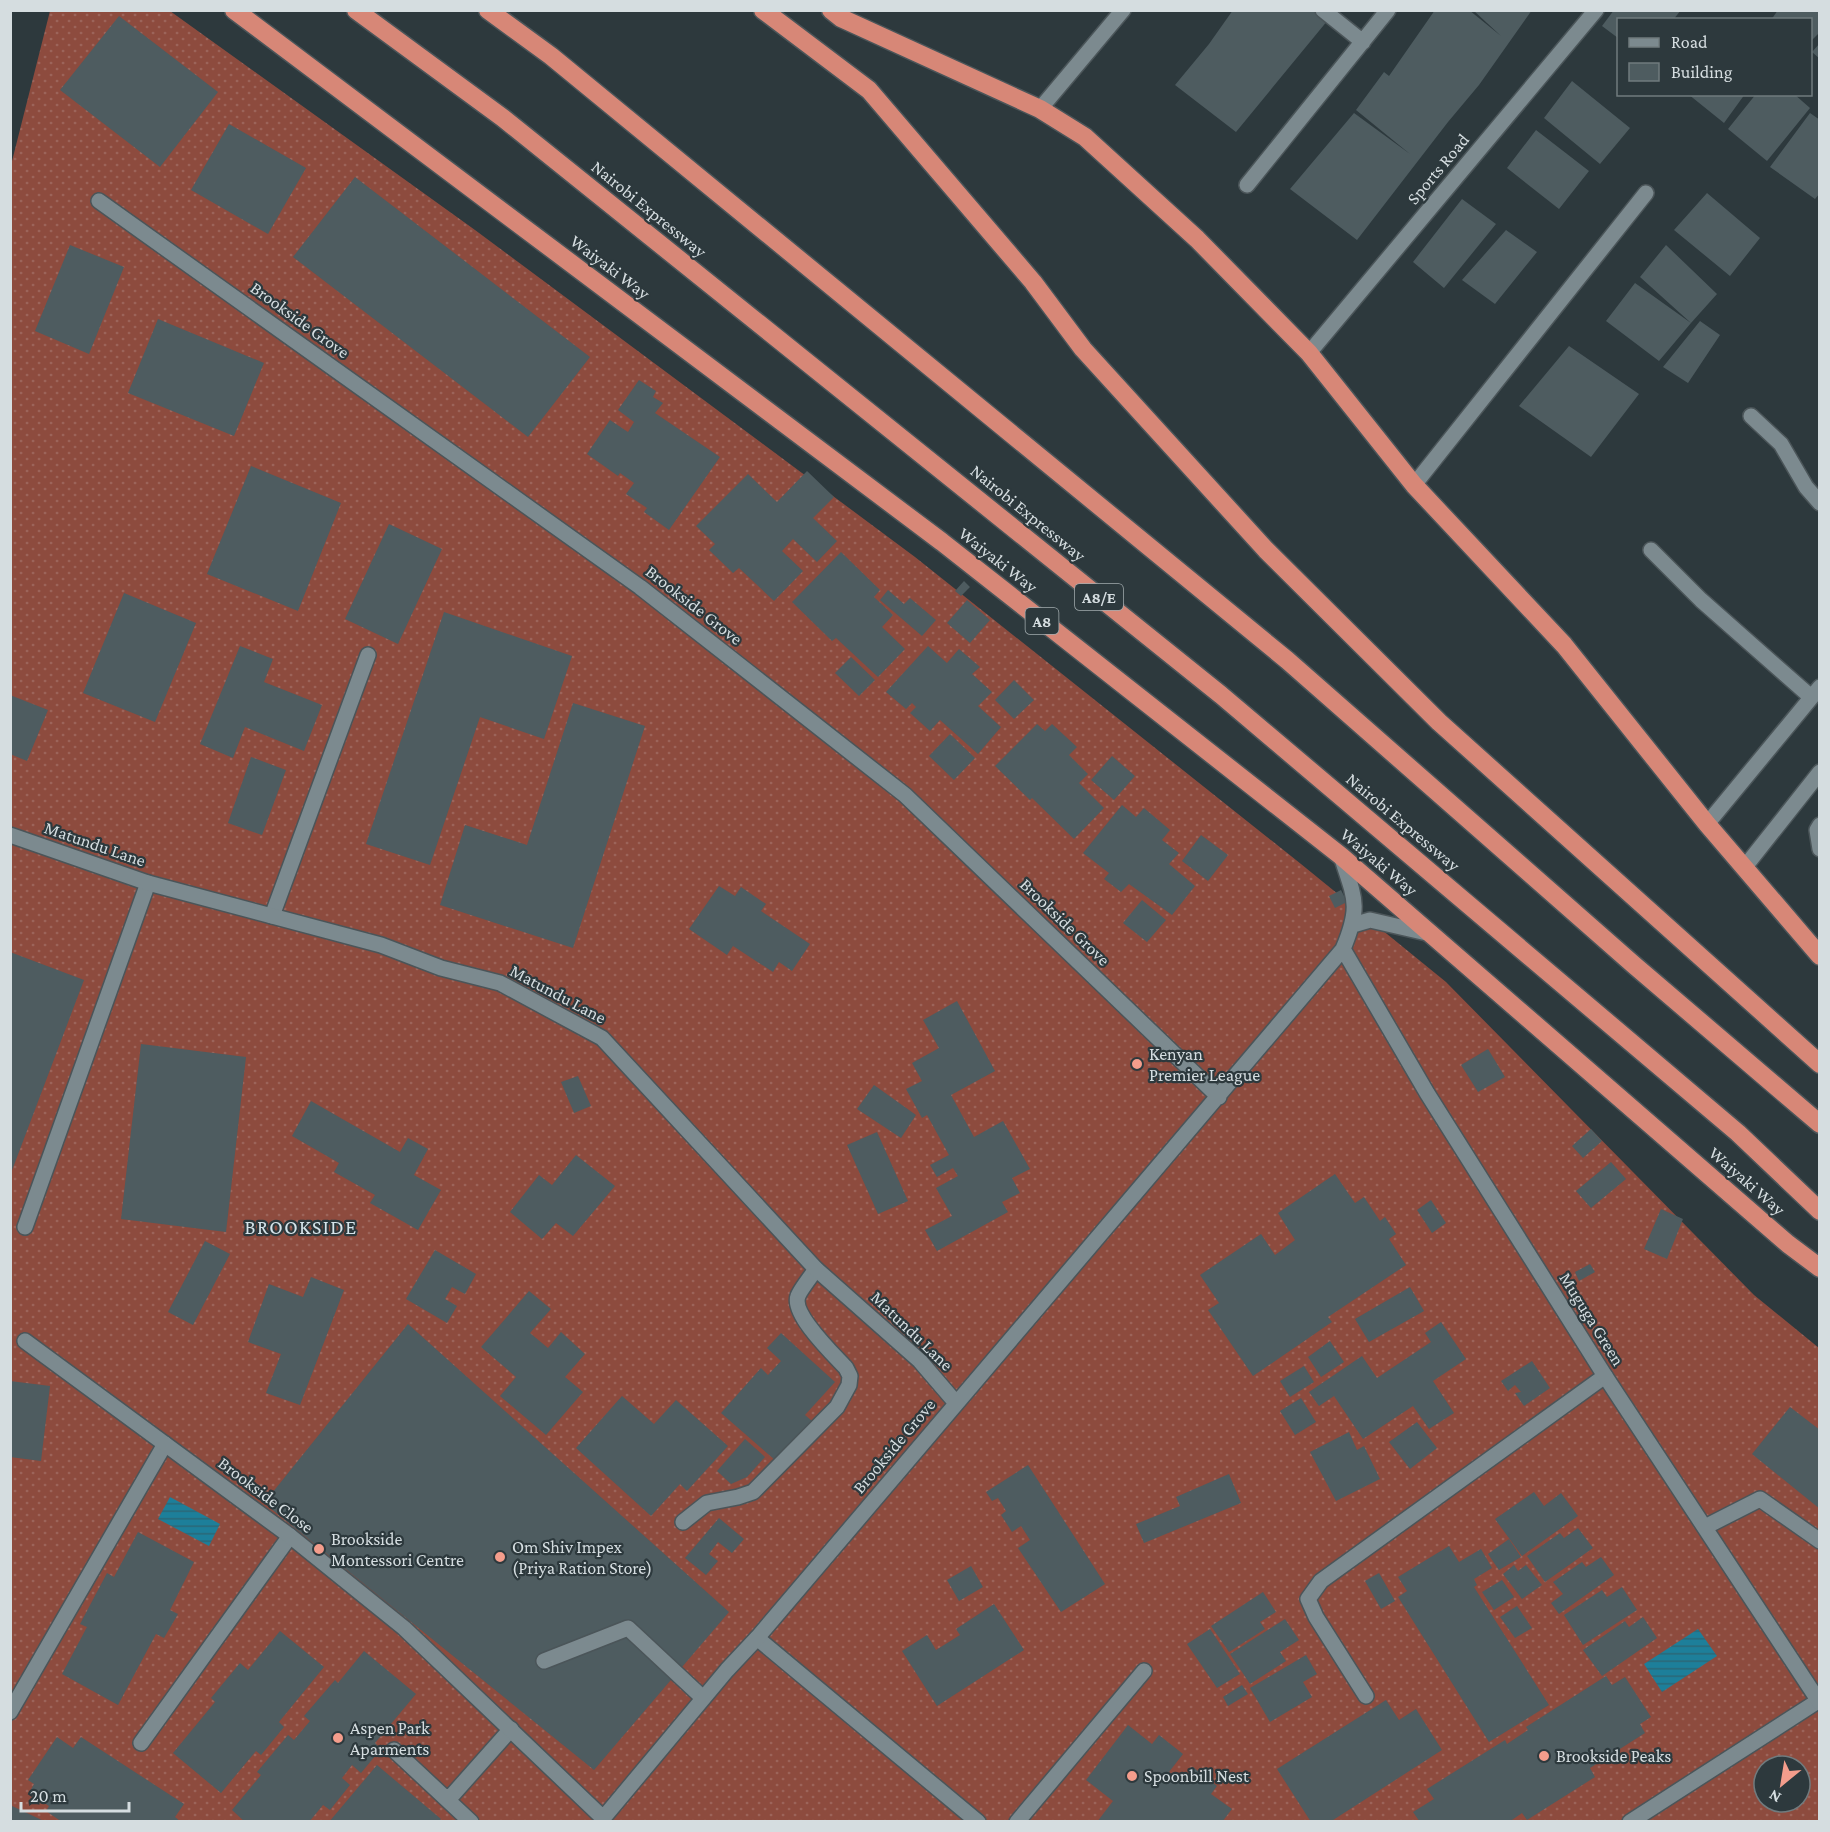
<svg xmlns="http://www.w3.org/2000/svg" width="1830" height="1832" font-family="'Crimson Pro',serif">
	<defs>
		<pattern id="garden-dots" width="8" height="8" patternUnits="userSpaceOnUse" patternTransform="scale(1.5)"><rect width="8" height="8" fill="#8d4b3e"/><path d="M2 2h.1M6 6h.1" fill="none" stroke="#9c645a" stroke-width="1.8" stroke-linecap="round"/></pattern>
		<pattern id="water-rules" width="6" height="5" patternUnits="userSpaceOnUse" patternTransform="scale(1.5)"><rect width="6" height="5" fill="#1d7f9a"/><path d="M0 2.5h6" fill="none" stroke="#2b6777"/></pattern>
	</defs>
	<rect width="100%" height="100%" fill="#2d393d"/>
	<path fill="url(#garden-dots)" fill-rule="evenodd" d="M 50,11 L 170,11 L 475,230 L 915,557 L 1301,864 L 1446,982 L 1754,1295 L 1819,1348 L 1819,1821 L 11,1822 L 10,169 ZM 1764,1766 L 1800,1766 L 1800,1802 L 1764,1802 Z"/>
	<path fill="url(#water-rules)" d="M 170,1497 L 220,1524 L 209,1546 L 158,1519 Z
		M 1698,1629 L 1717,1656 L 1662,1692 L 1644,1664 Z"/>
	<path fill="#4e5c60" d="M 1233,10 L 1316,10 L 1328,20 L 1236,132 L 1175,85 L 1209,44 Z
		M 1435,10 L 1469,10 L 1501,36 L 1473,10 L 1532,10 L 1479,85 L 1448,122 L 1357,240 L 1290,189 L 1354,113 L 1410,154 L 1356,110 L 1384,72 L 1389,76 Z
		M 1614,10 L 1681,10 L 1673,20 L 1618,20 L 1618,38 L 1602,26 Z
		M 1778,10 L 1820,10 L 1820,32 L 1810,42 L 1810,20 L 1771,20 Z
		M 119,16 L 218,92 L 160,167 L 60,90 Z
		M 1820,43 L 1820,59 L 1812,52 Z
		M 1572,81 L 1630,128 L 1600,164 L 1544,118 Z
		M 1688,94 L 1745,94 L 1724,123 Z
		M 1756,94 L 1794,94 L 1810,108 L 1767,161 L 1728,129 Z
		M 1810,113 L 1820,120 L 1820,193 L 1815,199 L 1770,167 Z
		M 229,124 L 306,168 L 268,234 L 191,190 Z
		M 1536,130 L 1589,171 L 1559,209 L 1507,168 Z
		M 355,177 L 590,357 L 528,437 L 293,257 Z
		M 1707,193 L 1760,238 L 1730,276 L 1674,230 Z
		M 1462,199 L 1496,224 L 1444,288 L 1413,262 Z
		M 1506,230 L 1537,252 L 1495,304 L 1462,280 Z
		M 70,245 L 124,267 L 89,354 L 35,331 Z
		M 1666,245 L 1717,294 L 1691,323 L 1640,277 Z
		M 1635,283 L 1691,323 L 1659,361 L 1606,321 Z
		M 158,319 L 264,363 L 234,436 L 128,393 Z
		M 1700,321 L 1720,335 L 1688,383 L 1663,367 Z
		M 1569,346 L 1639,394 L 1591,457 L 1519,406 Z
		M 639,380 L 656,391 L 653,397 L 663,403 L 655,413 L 720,457 L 669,530 L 644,512 L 647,508 L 626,494 L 634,483 L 620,473 L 618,476 L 587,454 L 610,420 L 628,432 L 634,422 L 618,410 Z
		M 251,466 L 341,503 L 298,611 L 207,574 Z
		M 807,471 L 834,497 L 813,518 L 837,541 L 817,562 L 793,539 L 782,551 L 803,571 L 774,601 L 739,568 L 733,573 L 709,550 L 715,544 L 696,526 L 748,474 L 777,502 Z
		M 389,524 L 442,549 L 398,644 L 345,619 Z
		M 841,552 L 880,590 L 874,597 L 893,615 L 882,627 L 905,649 L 878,677 L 836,638 L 832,641 L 792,602 Z
		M 964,581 L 970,587 L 961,596 L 955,591 Z
		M 888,590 L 904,604 L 910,598 L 936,620 L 922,636 L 880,600 Z
		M 124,593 L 196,623 L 155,722 L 83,693 Z
		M 967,600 L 990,620 L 970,643 L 947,623 Z
		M 444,612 L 572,656 L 544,739 L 480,717 L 430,865 L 366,844 Z
		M 240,646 L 273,659 L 264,682 L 322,705 L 304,751 L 245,727 L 233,758 L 200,744 Z
		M 928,646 L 947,663 L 959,649 L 980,667 L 972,674 L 992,692 L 978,706 L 1001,727 L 978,754 L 940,720 L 930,731 L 910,713 L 916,707 L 912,703 L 906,709 L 886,692 Z
		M 851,657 L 875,680 L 859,696 L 835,673 Z
		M 1014,680 L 1034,700 L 1014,719 L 995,700 Z
		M 10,695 L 48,710 L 27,761 L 10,754 Z
		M 573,703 L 645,726 L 573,948 L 440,905 L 465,825 L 527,845 Z
		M 1037,724 L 1045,731 L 1052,724 L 1077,747 L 1069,755 L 1088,774 L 1079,783 L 1104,808 L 1074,839 L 1032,798 L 1030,800 L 995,766 Z
		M 950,734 L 975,758 L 954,780 L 929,756 Z
		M 1112,756 L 1135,776 L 1114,800 L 1091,780 Z
		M 251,757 L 286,770 L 262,835 L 228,823 Z
		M 1122,805 L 1136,817 L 1144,808 L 1170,830 L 1162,840 L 1179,853 L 1169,864 L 1195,886 L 1172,915 L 1129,884 L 1121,892 L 1104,879 L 1109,873 L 1083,853 Z
		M 1201,835 L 1228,855 L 1208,881 L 1182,861 Z
		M 719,886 L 735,896 L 741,887 L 766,904 L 761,911 L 810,944 L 792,971 L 779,962 L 773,972 L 733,946 L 727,955 L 689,929 Z
		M 1341,890 L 1347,902 L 1335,908 L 1329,896 Z
		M 1142,900 L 1166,920 L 1147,942 L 1123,923 Z
		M 10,952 L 84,980 L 11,1173 L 10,1173 Z
		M 957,1001 L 995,1071 L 951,1095 L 974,1137 L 1003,1121 L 1030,1169 L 1012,1178 L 1020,1193 L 1002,1202 L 1008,1212 L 937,1251 L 925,1230 L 952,1216 L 936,1188 L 958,1176 L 953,1168 L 937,1177 L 930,1165 L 949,1155 L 927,1115 L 922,1118 L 906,1089 L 922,1081 L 912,1063 L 939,1048 L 923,1020 Z
		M 141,1044 L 246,1057 L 226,1232 L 121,1219 Z
		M 1488,1049 L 1505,1077 L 1478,1092 L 1461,1065 Z
		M 578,1076 L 591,1106 L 574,1113 L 561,1082 Z
		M 874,1085 L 916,1115 L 901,1138 L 857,1109 Z
		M 311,1101 L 400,1152 L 408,1138 L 428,1149 L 414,1175 L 441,1190 L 418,1230 L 370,1203 L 375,1195 L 334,1172 L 339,1163 L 292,1136 Z
		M 1591,1129 L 1602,1141 L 1583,1158 L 1572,1146 Z
		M 877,1132 L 908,1201 L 878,1214 L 847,1145 Z
		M 576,1155 L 615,1186 L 573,1236 L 556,1223 L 542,1239 L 510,1212 L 539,1175 L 552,1185 Z
		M 1611,1162 L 1626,1179 L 1591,1208 L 1576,1191 Z
		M 1335,1174 L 1355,1203 L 1364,1197 L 1380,1221 L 1385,1217 L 1396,1234 L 1389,1239 L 1406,1265 L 1328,1317 L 1332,1322 L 1253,1376 L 1208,1310 L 1219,1303 L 1200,1275 L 1261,1234 L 1275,1255 L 1295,1240 L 1278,1213 Z
		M 1431,1200 L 1446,1223 L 1432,1233 L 1417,1210 Z
		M 1661,1209 L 1683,1219 L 1667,1259 L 1644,1249 Z
		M 205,1241 L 230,1254 L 193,1325 L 168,1312 Z
		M 435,1250 L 476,1274 L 465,1294 L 452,1287 L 445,1299 L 457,1306 L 447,1323 L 406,1299 Z
		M 1590,1264 L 1595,1272 L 1579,1281 L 1575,1272 Z
		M 311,1277 L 344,1290 L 300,1405 L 266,1393 L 281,1354 L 248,1342 L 269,1284 L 303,1297 Z
		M 1410,1287 L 1424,1311 L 1369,1342 L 1355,1319 Z
		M 529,1291 L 551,1309 L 530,1333 L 548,1348 L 561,1332 L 585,1354 L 565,1377 L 583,1392 L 546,1435 L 500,1396 L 516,1377 L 481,1347 Z
		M 1441,1322 L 1466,1359 L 1433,1381 L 1454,1413 L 1429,1429 L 1413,1406 L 1363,1439 L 1334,1396 L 1319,1406 L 1309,1392 L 1362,1356 L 1377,1378 L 1431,1342 L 1425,1333 Z
		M 408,1324 L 729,1612 L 594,1770 L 264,1503 Z
		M 781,1333 L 835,1382 L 805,1415 L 812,1421 L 776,1461 L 721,1413 L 761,1368 L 768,1375 L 781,1361 L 767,1348 Z
		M 1330,1341 L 1344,1362 L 1321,1377 L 1308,1357 Z
		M 1532,1361 L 1550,1388 L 1524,1406 L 1515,1393 L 1521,1392 L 1515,1385 L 1508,1391 L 1501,1381 Z
		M 1304,1366 L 1314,1382 L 1290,1397 L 1280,1381 Z
		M 10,1381 L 50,1386 L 41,1461 L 10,1457 Z
		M 622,1396 L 654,1424 L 676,1400 L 728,1446 L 687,1491 L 680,1484 L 651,1516 L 576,1448 Z
		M 1301,1398 L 1316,1422 L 1295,1435 L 1280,1411 Z
		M 1790,1407 L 1820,1430 L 1820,1509 L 1752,1454 Z
		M 1417,1422 L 1437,1448 L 1410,1469 L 1389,1442 Z
		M 1349,1432 L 1357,1450 L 1364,1446 L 1380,1479 L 1336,1501 L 1310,1452 Z
		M 745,1439 L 765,1457 L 747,1477 L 731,1484 L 717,1471 Z
		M 1028,1465 L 1105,1584 L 1061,1612 L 1018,1548 L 1030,1540 L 1021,1526 L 1012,1532 L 1001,1515 L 1006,1511 L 998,1498 L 992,1501 L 986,1492 Z
		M 1229,1474 L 1241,1503 L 1144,1543 L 1136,1524 L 1180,1506 L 1176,1497 Z
		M 1534,1492 L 1544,1506 L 1561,1493 L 1578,1516 L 1522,1556 L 1495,1519 Z
		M 719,1518 L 744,1539 L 732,1553 L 718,1542 L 709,1554 L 718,1561 L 706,1575 L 685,1558 Z
		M 1578,1528 L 1593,1548 L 1545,1582 L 1527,1556 L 1560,1533 L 1564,1538 Z
		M 138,1532 L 194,1562 L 170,1610 L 178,1614 L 164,1638 L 156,1634 L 118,1705 L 62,1674 L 87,1627 L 80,1624 L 107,1573 L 114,1577 Z
		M 1509,1539 L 1521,1557 L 1499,1570 L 1488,1554 Z
		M 1449,1546 L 1459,1562 L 1481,1549 L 1492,1568 L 1474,1579 L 1477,1585 L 1474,1587 L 1549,1705 L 1489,1742 L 1398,1597 L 1407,1591 L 1398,1577 Z
		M 1601,1557 L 1614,1575 L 1559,1614 L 1551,1603 L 1563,1594 L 1553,1582 L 1582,1562 L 1586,1567 Z
		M 1514,1565 L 1518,1571 L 1526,1565 L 1542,1585 L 1522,1599 L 1503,1574 Z
		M 971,1566 L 983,1587 L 959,1601 L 947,1580 Z
		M 1379,1573 L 1395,1601 L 1381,1609 L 1365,1581 Z
		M 1502,1580 L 1514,1597 L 1494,1610 L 1482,1592 Z
		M 1622,1587 L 1637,1610 L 1583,1645 L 1564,1615 L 1602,1590 L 1607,1597 Z
		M 1263,1592 L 1276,1612 L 1260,1622 L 1265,1629 L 1229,1652 L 1211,1626 Z
		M 994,1604 L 1024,1650 L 937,1706 L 902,1651 L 927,1635 L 936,1650 L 960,1635 L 956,1629 Z
		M 1517,1606 L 1532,1628 L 1515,1638 L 1500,1617 Z
		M 1643,1617 L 1657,1638 L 1602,1676 L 1583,1650 L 1625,1621 L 1629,1627 Z
		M 1285,1619 L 1299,1640 L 1280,1652 L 1286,1661 L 1250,1684 L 1230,1654 Z
		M 1210,1629 L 1240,1674 L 1217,1688 L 1187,1644 Z
		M 280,1631 L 324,1667 L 279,1722 L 284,1727 L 261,1755 L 256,1751 L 221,1793 L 173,1753 L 215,1702 L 211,1698 L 240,1663 L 248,1670 Z
		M 364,1651 L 416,1694 L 375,1743 L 381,1749 L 361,1773 L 352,1765 L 342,1778 L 350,1785 L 330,1810 L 323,1805 L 309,1822 L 245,1822 L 232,1810 L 261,1775 L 257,1772 L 288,1735 L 294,1740 L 310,1721 L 304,1716 L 335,1680 L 338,1683 Z
		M 1306,1655 L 1317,1674 L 1303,1682 L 1312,1697 L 1270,1722 L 1250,1688 Z
		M 1606,1676 L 1612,1685 L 1625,1677 L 1651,1717 L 1640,1724 L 1645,1733 L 1590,1768 L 1595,1777 L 1527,1820 L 1522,1813 L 1509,1822 L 1420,1822 L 1413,1812 L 1434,1799 L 1427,1789 L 1505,1740 L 1507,1744 L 1528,1730 L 1526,1727 Z
		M 1242,1685 L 1248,1694 L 1228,1706 L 1223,1697 Z
		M 1386,1700 L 1399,1720 L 1416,1709 L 1442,1750 L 1330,1822 L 1311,1822 L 1277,1769 Z
		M 1128,1725 L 1152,1744 L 1159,1735 L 1183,1754 L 1169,1772 L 1183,1782 L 1193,1767 L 1217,1786 L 1211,1794 L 1232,1809 L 1222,1822 L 1097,1822 L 1113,1801 L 1086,1780 Z
		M 57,1737 L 73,1748 L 81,1737 L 184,1804 L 175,1817 L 181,1822 L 62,1822 L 46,1811 L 49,1806 L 29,1793 L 34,1784 L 28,1780 Z
		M 377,1765 L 441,1819 L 438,1822 L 329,1822 Z
		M 10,1805 L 46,1822 L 10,1822 Z"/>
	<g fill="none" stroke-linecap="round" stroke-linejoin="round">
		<defs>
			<path id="lane" d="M 1323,10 L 1363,42
				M 1247,185 L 1388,10
				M 1751,416 L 1781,444 L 1806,487 L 1820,503
				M 1651,550 L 1701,600 L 1811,697
				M 1707,824 L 1820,687
				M 1820,825 L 1817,830 L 1820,849
				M 1744,868 L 1820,772
				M 272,916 L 368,655
				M 25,1227 L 148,883
				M 683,1522 L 707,1503 L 738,1497 L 753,1492 L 837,1407 L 849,1385 L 850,1376 L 846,1368 C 834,1355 791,1314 798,1296 C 800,1290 812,1275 816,1269
				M 757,1638 L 978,1822
				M 544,1661 L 628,1628 L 703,1698
				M 1366,1696 L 1316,1617 L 1308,1599 L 1321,1581 L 1605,1376
				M 10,1712 L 165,1444
				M 141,1743 L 290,1536
				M 394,1750 L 471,1822
				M 448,1800 L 511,1729
				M 1017,1822 L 1144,1671
				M 1630,1822 L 1818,1701"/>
			<path id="street" d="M 1040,109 L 1123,10
				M 99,201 L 640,587 L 905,795 L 1219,1097
				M 1309,353 L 1596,10
				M 1414,485 L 1646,193
				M 10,835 L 148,883 L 381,945 L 441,968 L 500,983 L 602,1038 L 816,1269 L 920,1361 L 956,1403
				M 1353,925 L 1370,920 L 1431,934
				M 1343,949 L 1427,1093 L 1605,1376 L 1820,1703
				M 25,1341 L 290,1536 L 404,1628 L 603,1818
				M 1705,1527 L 1760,1499 L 1820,1541
				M 600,1822 L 727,1670 L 757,1638 L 1343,949 C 1361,906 1355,899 1341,856"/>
			<path id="highway" d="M 234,10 L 942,542 L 1341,856 L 1788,1244 L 1820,1268
				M 356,10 L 503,118 L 1221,695 L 1738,1133 L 1820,1211
				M 488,10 L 551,56 L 1287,660 L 1634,965 L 1820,1124
				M 763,10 L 869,90 L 1033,282 L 1083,349 L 1266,550 L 1439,722 L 1820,1064
				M 831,10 L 841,18 L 1040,109 L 1085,137 L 1197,239 L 1309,353 L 1414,485 L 1564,645 L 1707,824 L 1820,956"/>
		</defs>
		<use href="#lane" stroke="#4b5559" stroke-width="18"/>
		<use href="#street" stroke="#4b5559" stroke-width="18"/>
		<use href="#highway" stroke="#4b5559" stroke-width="21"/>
		<use href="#lane" stroke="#7c8a8f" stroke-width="15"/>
		<use href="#street" stroke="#7c8a8f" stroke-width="15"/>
		<use href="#highway" stroke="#d78777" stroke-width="18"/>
	</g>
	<g fill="#f49d8c" stroke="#2d393d" stroke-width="2">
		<circle cx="1137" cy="1064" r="6"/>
		<circle cx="319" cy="1549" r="6"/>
		<circle cx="500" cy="1557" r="6"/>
		<circle cx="338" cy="1738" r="6"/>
		<circle cx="1544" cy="1756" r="6"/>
		<circle cx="1132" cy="1776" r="6"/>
	</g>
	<g text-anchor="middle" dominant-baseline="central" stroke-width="4.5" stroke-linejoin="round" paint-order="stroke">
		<g fill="#2d393d" stroke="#a3acaf" stroke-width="1.5">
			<rect x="1075" y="584" width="48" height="26" rx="4.5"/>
			<rect x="1025.5" y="608" width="33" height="26" rx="4.5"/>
		</g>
		<g font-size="16" font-weight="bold" fill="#d5dde0">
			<text x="1099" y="597">A8/E</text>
			<text x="1042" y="621">A8</text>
		</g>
		<g font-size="18" fill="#d5dde0" stroke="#2d393d">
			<text transform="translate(1438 169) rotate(-50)">Sports Road</text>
			<text transform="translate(649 209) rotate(39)">Nairobi Expressway</text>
			<text transform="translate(610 267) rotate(37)">Waiyaki Way</text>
			<text transform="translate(300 320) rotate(36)">Brookside Grove</text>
			<text transform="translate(1028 513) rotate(39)">Nairobi Expressway</text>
			<text transform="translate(998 560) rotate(38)">Waiyaki Way</text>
			<text transform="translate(694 605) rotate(38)">Brookside Grove</text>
			<text transform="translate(1403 822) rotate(40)">Nairobi Expressway</text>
			<text transform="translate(95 844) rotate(19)">Matundu Lane</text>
			<text transform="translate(1379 862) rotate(40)">Waiyaki Way</text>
			<text transform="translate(1065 922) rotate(44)">Brookside Grove</text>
			<text transform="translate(558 994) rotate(28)">Matundu Lane</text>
			<text transform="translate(1747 1181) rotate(41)">Waiyaki Way</text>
			<text transform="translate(1592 1319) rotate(58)">Muguga Green</text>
			<text transform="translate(912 1331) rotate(44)">Matundu Lane</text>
			<text transform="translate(894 1446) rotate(-50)">Brookside Grove</text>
			<text transform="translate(266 1495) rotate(37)">Brookside Close</text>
		</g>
		<g font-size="18" fill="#d5dde0" stroke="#2d393d" text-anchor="start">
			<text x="1149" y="1054">Kenyan<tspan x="1149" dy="21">Premier League</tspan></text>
			<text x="331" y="1539">Brookside<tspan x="331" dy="21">Montessori Centre</tspan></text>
			<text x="512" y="1547">Om Shiv Impex<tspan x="512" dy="21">(Priya Ration Store)</tspan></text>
			<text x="350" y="1728">Aspen Park<tspan x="350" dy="21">Aparments</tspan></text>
			<text x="1556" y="1756">Brookside Peaks</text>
			<text x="1144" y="1776">Spoonbill Nest</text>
		</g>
		<g font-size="20" letter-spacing="1.5" fill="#d5e4ea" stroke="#2d393d">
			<text x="301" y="1227">BROOKSIDE</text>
		</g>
	</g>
	<rect width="1830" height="1832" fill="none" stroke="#d5dde0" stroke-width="24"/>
	<rect x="1617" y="18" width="195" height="78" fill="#2d393d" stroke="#707b7e" stroke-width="1.5"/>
	<rect x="1629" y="38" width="30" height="9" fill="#7c8a8f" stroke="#707b7e" stroke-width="1.5"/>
	<text x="1671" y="48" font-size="18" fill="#d5dde0">Road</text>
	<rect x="1629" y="63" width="30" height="18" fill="#4e5c60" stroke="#707b7e" stroke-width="1.5"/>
	<text x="1671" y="78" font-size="18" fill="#d5dde0">Building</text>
	<g transform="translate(1782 1784) rotate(210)"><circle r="28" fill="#2d393d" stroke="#707b7e" stroke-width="1.5"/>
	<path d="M0-4.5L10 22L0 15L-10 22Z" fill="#f49d8c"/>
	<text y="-9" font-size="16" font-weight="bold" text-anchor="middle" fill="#d5dde0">N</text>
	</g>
	<path d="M21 1802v9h108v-9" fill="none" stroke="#d5dde0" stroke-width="3"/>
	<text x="30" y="1802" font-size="18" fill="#d5dde0" stroke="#2d393d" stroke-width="4.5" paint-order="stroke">20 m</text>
</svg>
